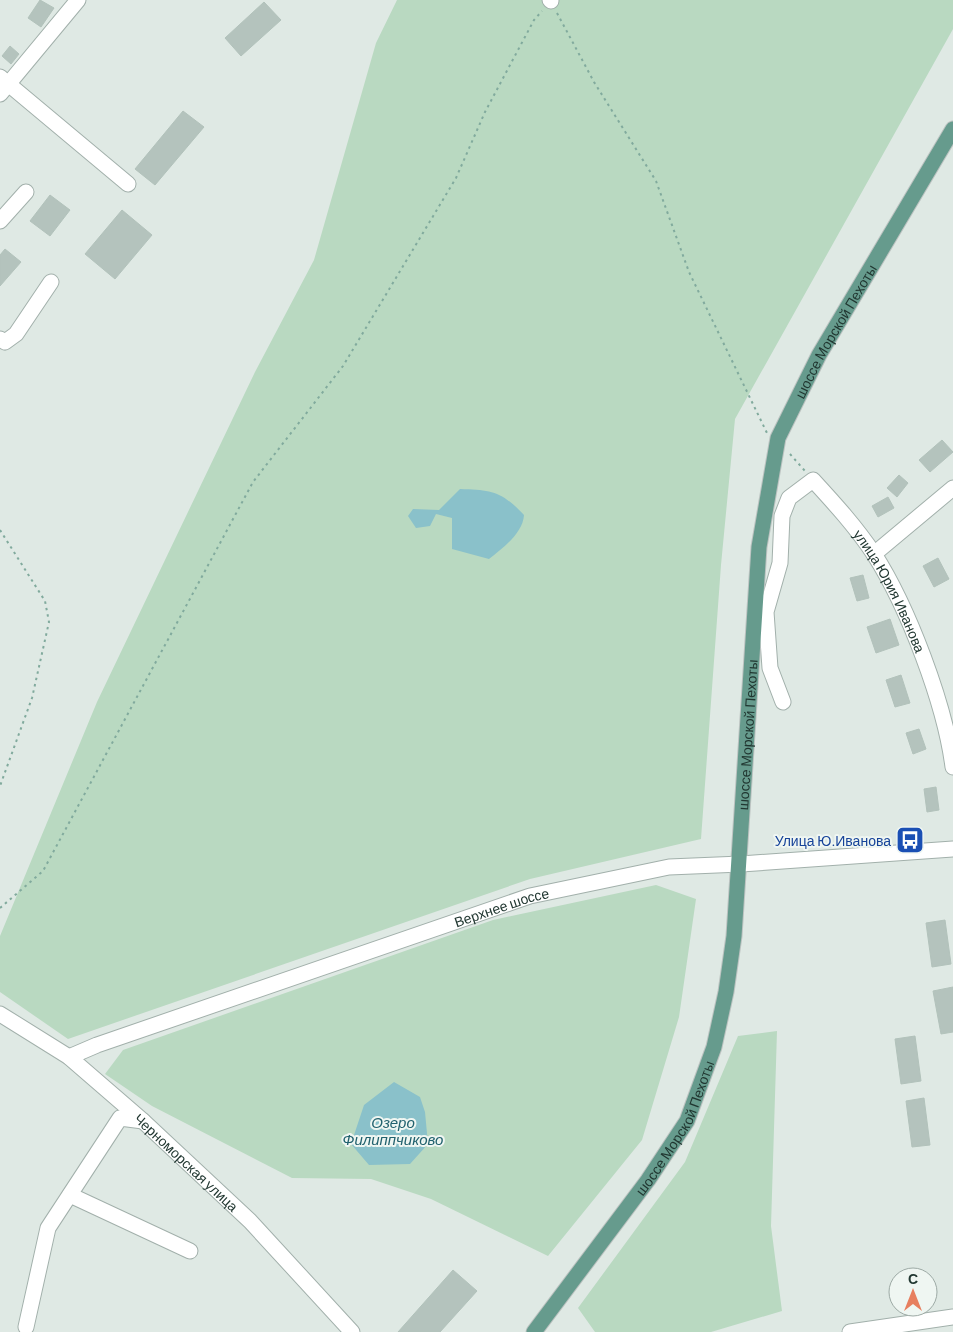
<svg xmlns="http://www.w3.org/2000/svg" width="953" height="1332" font-family="Barlow,sans-serif">
	<rect width="100%" height="100%" fill="#dfe9e4"/>
	<path fill="#b9d9c1" d="M 397,0 L 953,0 L 953,29 L 735,419 L 721,565 L 701,839 L 530,879 L 68,1039 L 0,992 L 0,936 L 97,702 L 255,372 L 314,260 L 376,43 Z
		M 656,885 L 696,899 L 679,1017 L 642,1140 L 548,1256 L 431,1199 L 371,1179 L 292,1178 L 152,1106 L 105,1074 L 123,1050 L 493,920 Z
		M 777,1031 L 771,1226 L 782,1311 L 711,1332 L 595,1332 L 578,1308 L 685,1162 L 738,1036 Z"/>
	<path fill="#8ac1ca" d="M 460,489 C 492,490 501,491 524,515 C 523,533 503,548 489,559 L 452,549 L 452,518 L 436,514 L 430,526 L 416,528 L 408,516 L 413,509 L 439,510 Z
		M 394,1082 L 420,1097 L 425,1112 L 428,1144 L 410,1164 L 369,1165 L 351,1144 L 364,1105 Z"/>
	<path fill="#b4c3bd" stroke="#b2c2bb" d="M 40,0 L 54,8 L 41,27 L 28,18 Z
		M 264,2 L 281,20 L 241,56 L 225,38 Z
		M 10,46 L 19,54 L 11,64 L 2,56 Z
		M 183,111 L 204,127 L 155,185 L 135,169 Z
		M 50,195 L 70,210 L 50,236 L 30,221 Z
		M 122,210 L 152,235 L 115,279 L 85,254 Z
		M 5,249 L 21,262 L 0,286 L 0,255 Z
		M 942,440 L 953,452 L 930,472 L 919,460 Z
		M 899,475 L 908,483 L 897,497 L 887,488 Z
		M 888,497 L 894,508 L 878,517 L 872,506 Z
		M 938,558 L 949,579 L 934,587 L 923,566 Z
		M 863,575 L 869,598 L 857,601 L 850,578 Z
		M 890,619 L 899,645 L 876,653 L 867,627 Z
		M 901,675 L 910,703 L 895,707 L 886,680 Z
		M 919,729 L 926,749 L 913,754 L 906,733 Z
		M 936,787 L 939,810 L 927,812 L 924,789 Z
		M 945,920 L 951,964 L 932,967 L 926,923 Z
		M 953,987 L 953,1032 L 941,1034 L 933,991 Z
		M 915,1036 L 921,1081 L 901,1084 L 895,1039 Z
		M 924,1098 L 930,1145 L 912,1147 L 906,1101 Z
		M 453,1270 L 477,1291 L 440,1332 L 398,1332 Z"/>
	<g fill="none" stroke-linecap="round" stroke-linejoin="round">
		<defs>
			<g id="minor">
				<path d="M 550,0 L 551,1"/>
				<path d="M 0,77 L 128,184"/>
				<path d="M 0,94 L 78,0"/>
				<path d="M 0,221 L 26,192"/>
				<path d="M 0,339 L 5,342 L 16,334 L 51,282"/>
				<path d="M 874,554 L 953,488"/>
				<path id="s1" d="M 783,702 L 770,668 L 766,612 L 780,563 L 782,516 L 789,498 L 813,480 C 835,504 856,527 874,554 C 908,607 945,704 953,767"/>
				<path id="s2" d="M 0,1014 L 69,1057 L 143,1121 L 250,1221 L 352,1332"/>
				<path id="s3" d="M 69,1057 L 97,1045 L 530,896 L 669,867 L 741,864 L 953,849"/>
				<path d="M 70,1195 L 190,1251"/>
				<path d="M 26,1327 L 48,1228 L 120,1118 L 143,1121"/>
				<path d="M 850,1332 L 953,1317"/>
			</g>
			<g id="major">
				<path id="s4" d="M 534,1332 L 648,1180 L 687,1121 L 714,1047 L 726,992 L 734,936 L 759,547 L 778,438 L 819,355 L 953,129"/>
			</g>
		</defs>
		<use href="#minor" stroke="#a2b0ab" stroke-width="17"/>
		<use href="#major" stroke="#bcc3c1" stroke-width="17"/>
		<path stroke="#81aa9d" stroke-width="2" stroke-dasharray="2.5 4" stroke-linecap="butt" d="M 557,13 L 594,82 L 656,181 L 689,272 L 767,433
			M 790,454 L 805,471
			M 0,530 L 45,601 L 49,622 L 32,698 L 0,786
			M 0,908 L 43,871 L 253,482 L 343,366 L 456,178 L 485,112 L 534,20 L 542,11"/>
		<use href="#minor" stroke="#fff" stroke-width="15"/>
		<use href="#major" stroke="#669b8d" stroke-width="15"/>
	</g>
	<defs>
		<symbol id="bus-square" viewBox="-11 -11 22 22"><rect x="-9" y="-9" width="18" height="18" rx="4" fill="#1a4fb4" stroke="#eff6f2"/><path d="M-5-6H5V4H4V6H2V4H-2V6H-4V4H-5ZM-3.5-4V0h7V-4ZM-3.5 1.2v1.5H-2V1.2ZM2 1.2v1.5H3.5V1.2Z" fill="#fff"/></symbol>
	</defs>
	<g fill-rule="evenodd">
		<use href="#bus-square" x="894" y="824" width="32" height="32"/>
	</g>
	<g text-anchor="middle" dominant-baseline="central" stroke-width="4" stroke-linejoin="round" paint-order="stroke">
		<g font-size="14" fill="#213731" stroke="#eff6f2">
			<text stroke="none"><textPath href="#s4" startOffset="1074">шоссе Морской Пехоты</textPath></text>
			<text stroke="none"><textPath href="#s1" startOffset="376">улица Юрия Иванова</textPath></text>
			<text stroke="none"><textPath href="#s4" startOffset="654">шоссе Морской Пехоты</textPath></text>
			<text stroke="none"><textPath href="#s3" startOffset="458">Верхнее шоссе</textPath></text>
			<text stroke="none"><textPath href="#s4" startOffset="249">шоссе Морской Пехоты</textPath></text>
			<text stroke="none"><textPath href="#s2" startOffset="239">Черноморская улица</textPath></text>
		</g>
		<g font-size="14" fill="#164399" stroke="#eff6f2" text-anchor="end">
			<text x="891" y="840">Улица Ю.Иванова</text>
		</g>
		<g font-size="15" font-style="italic" fill="#21616e" stroke="#eff6f2">
			<text x="393" y="1122">Озеро<tspan x="393" dy="17">Филиппчиково</tspan></text>
		</g>
	</g>
	<g transform="translate(913 1292)"><circle r="24" fill="#eff6f2" stroke="#9daaa5"/>
	<path d="M0-4L9 19L0 12L-9 19Z" fill="#e77f5f"/>
	<text y="-8" font-size="14" font-weight="bold" text-anchor="middle" fill="#213731">С</text>
	</g>
</svg>
